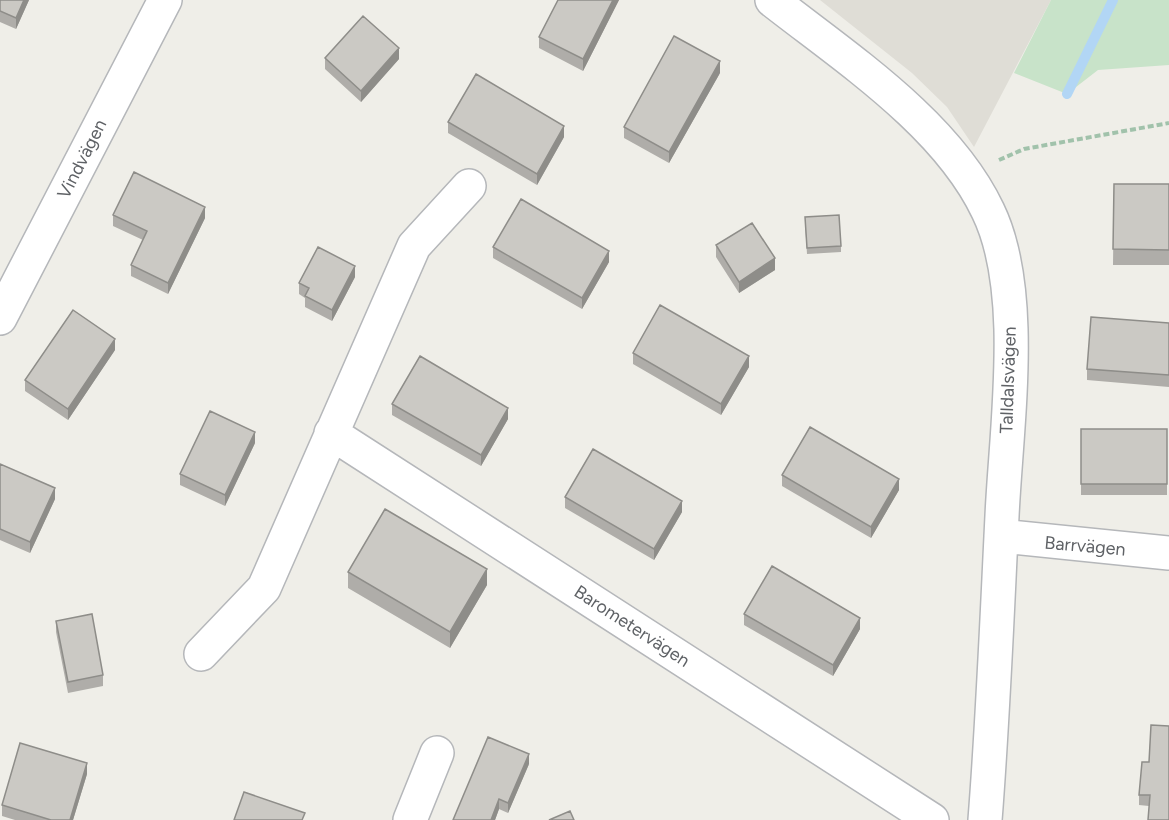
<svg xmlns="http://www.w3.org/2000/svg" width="1169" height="820" font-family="Figtree,sans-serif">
	<rect width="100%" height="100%" fill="#efeee8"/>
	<path fill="#dfddd6" d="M 820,0 L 1051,0 L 974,147 L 947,107 L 912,73 Z"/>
	<path fill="#c8e3c9" d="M 1051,0 L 1169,0 L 1169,65 L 1098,70 L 1067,94 L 1014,73 Z"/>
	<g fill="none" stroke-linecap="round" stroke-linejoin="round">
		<path stroke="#b2d6f5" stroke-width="10" d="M 1067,94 L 1113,0"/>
		<defs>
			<path id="minor" d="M 772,0 C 846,58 947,124 988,211 C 1027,291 1006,427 1002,516 C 997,617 993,719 985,820
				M 0,318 L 165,0
				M 331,433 L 932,820
				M 1001,536 L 1169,553
				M 201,654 L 264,588 L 414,246 L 469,186
				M 410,820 L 437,753"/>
		</defs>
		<use href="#minor" stroke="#b5b7ba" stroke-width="36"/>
		<path stroke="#a1c2ab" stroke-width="4" stroke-dasharray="6 3" stroke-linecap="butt" d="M 999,160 L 1024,149 L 1169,123"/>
		<use href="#minor" stroke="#fff" stroke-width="33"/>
	</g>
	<path fill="#afada9" d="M 0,0 L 29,0 L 16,29 L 0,22 Z
		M 558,0 L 619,0 L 583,71 L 539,48 L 539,37 Z
		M 325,58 L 399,59 L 361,102 L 325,69 Z
		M 720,73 L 669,163 L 624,138 L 624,127 Z
		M 448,122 L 564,137 L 537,185 L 448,133 Z
		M 1114,184 L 1169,184 L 1169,265 L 1113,265 Z
		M 113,215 L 205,218 L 168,294 L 131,276 L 131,265 L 143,240 L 113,226 Z
		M 805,223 L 841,246 L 841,252 L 807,254 Z
		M 716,245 L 775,270 L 739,293 L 716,257 Z
		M 493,247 L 609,262 L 582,309 L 493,258 Z
		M 355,277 L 332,321 L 305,307 L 305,298 L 299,294 L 299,283 Z
		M 1169,323 L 1169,387 L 1087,380 L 1087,369 Z
		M 115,350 L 68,420 L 25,391 L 25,380 Z
		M 633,353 L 749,367 L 721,415 L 633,364 Z
		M 392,404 L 508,419 L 481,466 L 392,415 Z
		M 1081,429 L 1167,429 L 1167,495 L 1081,495 Z
		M 255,443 L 225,506 L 180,485 L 180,474 Z
		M 0,464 L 55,499 L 30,553 L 0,540 Z
		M 782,475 L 899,490 L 871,538 L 782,486 Z
		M 565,497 L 682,512 L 654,560 L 565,508 Z
		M 348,572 L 487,585 L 450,648 L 348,588 Z
		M 744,614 L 860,629 L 833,676 L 744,625 Z
		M 56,621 L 103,675 L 103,686 L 68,693 L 56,632 Z
		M 1151,725 L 1149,806 L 1139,805 L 1139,795 L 1149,762 Z
		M 529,764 L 508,813 L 499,809 L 495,820 L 453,820 Z
		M 87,774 L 73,820 L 15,820 L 2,816 L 2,805 Z"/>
	<path fill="#8e8d89" d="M 24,0 L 29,0 L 16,29 L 16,18 Z
		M 613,0 L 619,0 L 583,71 L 583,59 Z
		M 399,48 L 399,59 L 361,102 L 361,91 Z
		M 720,61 L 720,73 L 669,163 L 669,152 Z
		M 564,126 L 564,137 L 537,185 L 537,174 Z
		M 205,207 L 205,218 L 168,294 L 168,283 Z
		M 609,251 L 609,262 L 582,309 L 582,298 Z
		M 775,258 L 775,270 L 739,293 L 739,282 Z
		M 355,266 L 355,277 L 332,321 L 332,310 Z
		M 115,339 L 115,350 L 68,420 L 68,409 Z
		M 749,356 L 749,367 L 721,415 L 721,404 Z
		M 508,408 L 508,419 L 481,466 L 481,455 Z
		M 255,432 L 255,443 L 225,506 L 225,495 Z
		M 899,479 L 899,490 L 871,538 L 871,527 Z
		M 55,488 L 55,499 L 30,553 L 30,542 Z
		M 682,501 L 682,512 L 654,560 L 654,549 Z
		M 487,569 L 487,585 L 450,648 L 450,632 Z
		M 860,618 L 860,629 L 833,676 L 833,665 Z
		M 529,754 L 529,764 L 508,813 L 508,803 Z
		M 87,763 L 87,774 L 73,820 L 70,820 Z
		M 499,799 L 499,809 L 495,820 L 491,820 Z"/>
	<path fill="#cbc9c4" stroke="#8e8d89" stroke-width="1.5" d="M 0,0 L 24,0 L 16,18 L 0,11 Z
		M 558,0 L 613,0 L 583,59 L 539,37 Z
		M 363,16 L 399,48 L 361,91 L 325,58 Z
		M 674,36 L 720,61 L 669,152 L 624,127 Z
		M 476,74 L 564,126 L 537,174 L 448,122 Z
		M 134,172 L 205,207 L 168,283 L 131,265 L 147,231 L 113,215 Z
		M 1114,184 L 1169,184 L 1169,250 L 1113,249 Z
		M 521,199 L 609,251 L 582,298 L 493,247 Z
		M 839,215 L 841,246 L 807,248 L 805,217 Z
		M 752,223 L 775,258 L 739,282 L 716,245 Z
		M 318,247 L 355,266 L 332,310 L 305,296 L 309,288 L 299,283 Z
		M 660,305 L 749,356 L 721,404 L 633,353 Z
		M 73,310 L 115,339 L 68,409 L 25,380 Z
		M 1091,317 L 1169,323 L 1169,375 L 1087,369 Z
		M 420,356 L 508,408 L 481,455 L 392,404 Z
		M 210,411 L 255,432 L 225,495 L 180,474 Z
		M 810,427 L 899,479 L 871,527 L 782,475 Z
		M 1081,429 L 1167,429 L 1167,484 L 1081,484 Z
		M 593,449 L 682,501 L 654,549 L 565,497 Z
		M 0,464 L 55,488 L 30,542 L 0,529 Z
		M 385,509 L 487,569 L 450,632 L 348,572 Z
		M 772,566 L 860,618 L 833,665 L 744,614 Z
		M 92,614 L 103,675 L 68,682 L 56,621 Z
		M 1151,725 L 1169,726 L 1169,820 L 1148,820 L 1150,795 L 1139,795 L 1142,762 L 1149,762 Z
		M 488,737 L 529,754 L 508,803 L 499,799 L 491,820 L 453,820 Z
		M 20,743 L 87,763 L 70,820 L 51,820 L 2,805 Z
		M 244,792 L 305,813 L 302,820 L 234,820 Z
		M 570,811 L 574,820 L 549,820 Z"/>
	<g text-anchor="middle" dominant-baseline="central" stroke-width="6" stroke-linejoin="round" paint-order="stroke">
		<g font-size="18" fill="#5f6266" stroke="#fff">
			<text transform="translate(82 159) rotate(-63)">Vindvägen</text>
			<text transform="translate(1008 380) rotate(-88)">Talldalsvägen</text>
			<text transform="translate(1085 546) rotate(5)">Barrvägen</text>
			<text transform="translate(632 626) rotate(33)">Barometervägen</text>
		</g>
	</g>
</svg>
